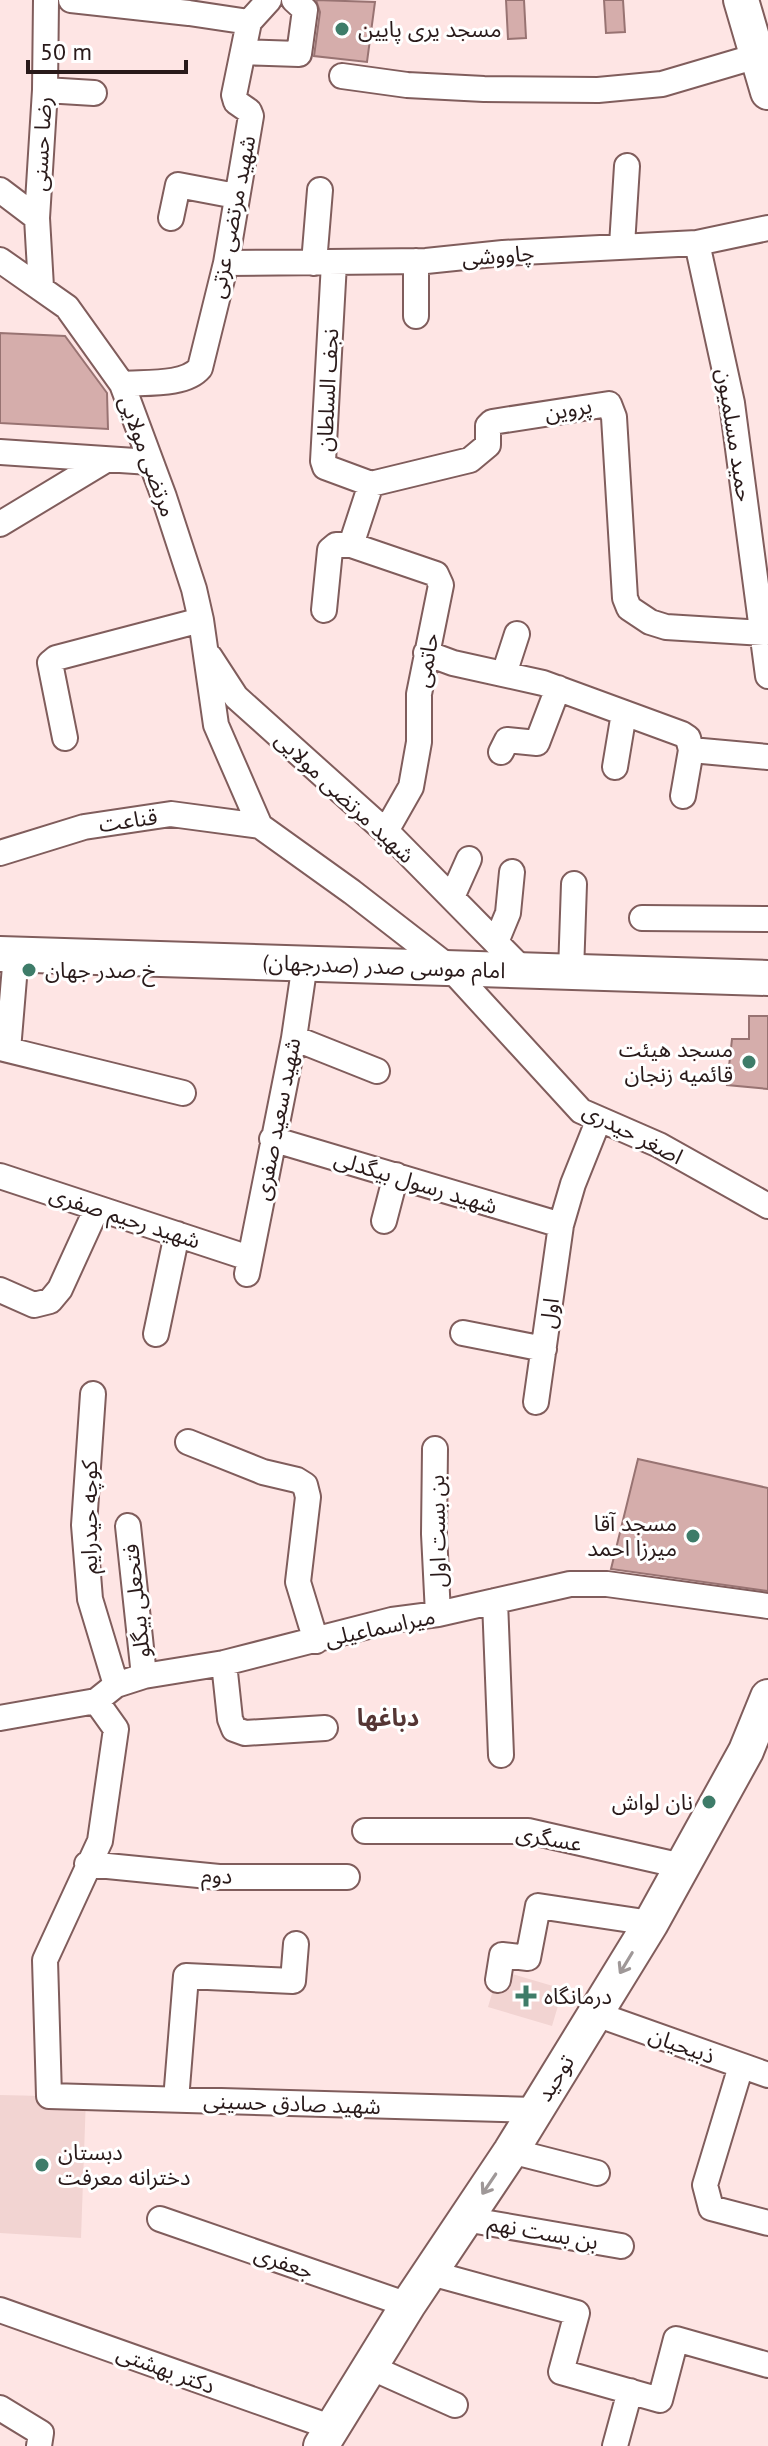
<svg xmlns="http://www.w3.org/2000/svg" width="768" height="2446" font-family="'PT Sans','Noto Sans Arabic',sans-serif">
	<rect width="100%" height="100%" fill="#fee5e4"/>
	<path fill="#f2d4d2" d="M 499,1970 L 563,1989 L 552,2026 L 488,2007 Z
		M 0,2095 L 86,2097 L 81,2238 L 0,2233 Z"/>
	<path fill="#d5adab" stroke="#987372" stroke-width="2" d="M 316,0 L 375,2 L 367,62 L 314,56 L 320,12 Z
		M 506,0 L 524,0 L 526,38 L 508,39 Z
		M 604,0 L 623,0 L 625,32 L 606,33 Z
		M 0,333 L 65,336 L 107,393 L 108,429 L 0,423 Z
		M 749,1016 L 768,1016 L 768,1089 L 727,1085 L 732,1039 L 749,1039 Z
		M 638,1459 L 768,1488 L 768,1591 L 611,1569 Z"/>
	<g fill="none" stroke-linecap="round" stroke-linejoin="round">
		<defs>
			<path id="minor" d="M 71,0 L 189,13 L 249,22
				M 243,52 L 299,54 L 305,10 L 294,0
				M 342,76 L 407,85 L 484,89 L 598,90 L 662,84 L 757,56 L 768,56
				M 45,90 L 94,93
				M 0,190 L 37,218
				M 171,218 L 178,185 L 236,196
				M 697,243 L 732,403 L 768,676
				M 622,245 L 627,166
				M 0,260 L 67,307 L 122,384 L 164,497 L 194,589 L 201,620 L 216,725 L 260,826 L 352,892 L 450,968 L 581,1111 L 659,1145 L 768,1206
				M 416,261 L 416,316
				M 226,263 L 426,261 L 503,253 L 697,243 L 768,228
				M 314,263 L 320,190
				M 334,263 L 323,461 L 325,467 L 371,484
				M 41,287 L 37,218 L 45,90 L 46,0
				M 122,384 C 144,382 185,386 200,368 L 226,263 L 251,116 L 249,111 L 236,102 L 234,95 L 249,22 L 269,0
				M 0,452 L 150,462
				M 0,524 L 106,460
				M 351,545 L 371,484 L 470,460 L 488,445 L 488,426 L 492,422 L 609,404 L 614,417 L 625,598 L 629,608 L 650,622 L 666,627 L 764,633
				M 324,610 L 330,550 L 336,545 L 351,545 L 436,574 L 441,585 L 419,694 L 419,742 L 411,787 L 386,831
				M 426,653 L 453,663 L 543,683 L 682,734 L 688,738 L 691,750 L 768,757
				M 210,657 L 236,697 L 393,838 L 524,971
				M 504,674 L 517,634
				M 65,738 L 50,663 L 56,658 L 201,620
				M 501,752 L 507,740 L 537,743 L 558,688
				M 615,767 L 624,713
				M 683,796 L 691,750
				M 0,853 L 84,827 L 171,814 L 260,826
				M 452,897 L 469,859
				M 642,918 L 768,919
				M 496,942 L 508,913 L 512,872
				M 571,972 L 574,884
				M 294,1038 L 377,1071
				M 0,1048 L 183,1093
				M 8,1050 L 16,954
				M 272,1139 L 561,1225
				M 0,1176 L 249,1258
				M 384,1221 L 396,1175
				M 247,1274 L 294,1038 L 305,963
				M 0,1290 L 34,1305 L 50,1301 L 60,1289 L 97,1208
				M 463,1333 L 544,1349
				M 156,1334 L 177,1234
				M 93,1394 L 84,1525 L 90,1599 L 116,1685
				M 536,1402 L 561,1225 L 573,1184 L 599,1119
				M 188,1442 L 263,1472 L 297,1480 L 305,1485 L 308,1497 L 298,1582 L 316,1641
				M 435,1449 L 434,1534 L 438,1614
				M 128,1526 L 144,1676
				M 495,1601 L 501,1755
				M 224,1663 L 230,1719 L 234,1729 L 245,1733 L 325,1728
				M 96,1701 L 116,1729 L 100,1841 L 45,1960 L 49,2096 L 535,2110
				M 0,1718 L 96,1701 L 116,1685 L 144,1676 L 224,1663 L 392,1620 L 438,1614 L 570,1584 L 607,1584 L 768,1606
				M 365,1831 L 528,1831 L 682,1866
				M 87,1864 L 219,1877 L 347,1877
				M 498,1980 L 502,1955 L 528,1958 L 538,1906 L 651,1923
				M 596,2014 L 768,2075
				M 741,2066 L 705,2185 L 711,2208 L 768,2223
				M 176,2100 L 186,1976 L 293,1981 L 296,1944
				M 511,2151 L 597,2173
				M 160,2219 L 408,2305
				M 465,2219 L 621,2246
				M 431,2273 L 577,2313 L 561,2372 L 660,2400 L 676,2339 L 768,2365
				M 0,2310 L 333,2428
				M 370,2367 L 455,2405
				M 0,2408 L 41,2433 L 39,2446
				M 615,2446 L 630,2391"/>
			<path id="secondary" d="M 741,0 L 768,92
				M 0,954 L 768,978
				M 321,2446 L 408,2305 L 511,2151 L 651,1923 L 746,1751 L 768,1697"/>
		</defs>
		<use href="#minor" stroke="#805d5c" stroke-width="28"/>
		<use href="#secondary" stroke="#805d5c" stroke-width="38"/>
		<use href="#minor" stroke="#fff" stroke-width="24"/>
		<use href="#secondary" stroke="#fff" stroke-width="34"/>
	</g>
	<defs><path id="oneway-shaft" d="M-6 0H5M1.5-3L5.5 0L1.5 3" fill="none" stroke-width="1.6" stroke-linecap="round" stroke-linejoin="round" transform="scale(2)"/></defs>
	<g stroke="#9f9898">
		<use href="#oneway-shaft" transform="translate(626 1963) rotate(121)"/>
		<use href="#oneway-shaft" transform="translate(489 2184) rotate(124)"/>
	</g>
	<g fill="#3e7c69" stroke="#fff" stroke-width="3">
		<circle cx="342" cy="29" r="8"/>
		<circle cx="29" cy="970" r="8"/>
		<circle cx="749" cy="1062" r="8"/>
		<circle cx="693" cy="1536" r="8"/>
		<circle cx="709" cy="1802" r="8"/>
		<path d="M522 1984h8v8h8v8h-8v8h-8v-8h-8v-8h8z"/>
		<circle cx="42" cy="2165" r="8"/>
	</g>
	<g text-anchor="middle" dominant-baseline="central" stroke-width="6" stroke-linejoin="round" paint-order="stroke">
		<g font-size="22" fill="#291a1a" stroke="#fff" text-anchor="start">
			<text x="358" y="29">مسجد یری پایین</text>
			<text x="45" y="970">خ صدر جهان</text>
			<text x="733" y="1049" text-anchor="end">مسجد هیئت<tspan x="733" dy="25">قائمیه زنجان</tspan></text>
			<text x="677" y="1523" text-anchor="end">مسجد آقا<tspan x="677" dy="25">میرزا احمد</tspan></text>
			<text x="693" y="1802" text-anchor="end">نان لواش</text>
			<text x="544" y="1996">درمانگاه</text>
			<text x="58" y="2152">دبستان<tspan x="58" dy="25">دخترانه معرفت</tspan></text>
		</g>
		<g font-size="22" fill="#291a1a" stroke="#fff">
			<text transform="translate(41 144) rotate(-87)">رضا حسنی</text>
			<text transform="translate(232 217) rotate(-79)">شهید مرتضی عزتی</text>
			<text transform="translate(498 255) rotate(-4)">چاووشی</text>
			<text transform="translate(327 390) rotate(-87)">نجف السلطان</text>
			<text transform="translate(568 409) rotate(-10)">پروین</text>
			<text transform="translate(735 435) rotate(81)">حمید مسلمیون</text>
			<text transform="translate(148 456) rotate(70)">مرتضی مولایی</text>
			<text transform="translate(426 660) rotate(-80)">حاتمی</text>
			<text transform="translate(345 797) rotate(43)">شهید مرتضی مولایی</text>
			<text transform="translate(128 820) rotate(-8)">قناعت</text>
			<text transform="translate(384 966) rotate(2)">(صدرجهان) امام موسی صدر</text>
			<text transform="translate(277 1119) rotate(-79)">شهید سعید صفری</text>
			<text transform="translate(633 1133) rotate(27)">اصغر حیدری</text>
			<text transform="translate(416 1182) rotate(17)">شهید رسول بیگدلی</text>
			<text transform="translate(125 1217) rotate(18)">شهید رحیم صفری</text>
			<text transform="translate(549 1313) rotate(-82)">اول</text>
			<text transform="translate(89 1517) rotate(-90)">کوچه حیدرایم</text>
			<text transform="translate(437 1531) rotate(-91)">بن بست اول</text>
			<text transform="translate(136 1601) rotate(-96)">فتحعلی بیگلو</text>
			<text transform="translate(380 1627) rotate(-12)">میراسماعیلی</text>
			<text transform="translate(549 1838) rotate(10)">عسگری</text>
			<text transform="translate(217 1875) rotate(3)">دوم</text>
			<text transform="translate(682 2045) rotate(20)">ذبیحیان</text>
			<text transform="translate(555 2078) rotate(-58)">توحید</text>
			<text transform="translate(292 2103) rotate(2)">شهید صادق حسینی</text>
			<text transform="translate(543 2232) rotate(10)">بن بست نهم</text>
			<text transform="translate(284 2262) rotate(19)">جعفری</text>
			<text transform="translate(166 2369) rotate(20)">دکتر بهشتی</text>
		</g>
		<g font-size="24" font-weight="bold" fill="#553534" stroke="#fff">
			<text x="388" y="1717">دباغها</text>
		</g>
	</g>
	<path d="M28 60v12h158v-12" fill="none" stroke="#291a1a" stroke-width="4"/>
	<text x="40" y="60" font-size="24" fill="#291a1a" stroke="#ffffff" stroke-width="6" paint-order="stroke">50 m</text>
</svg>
